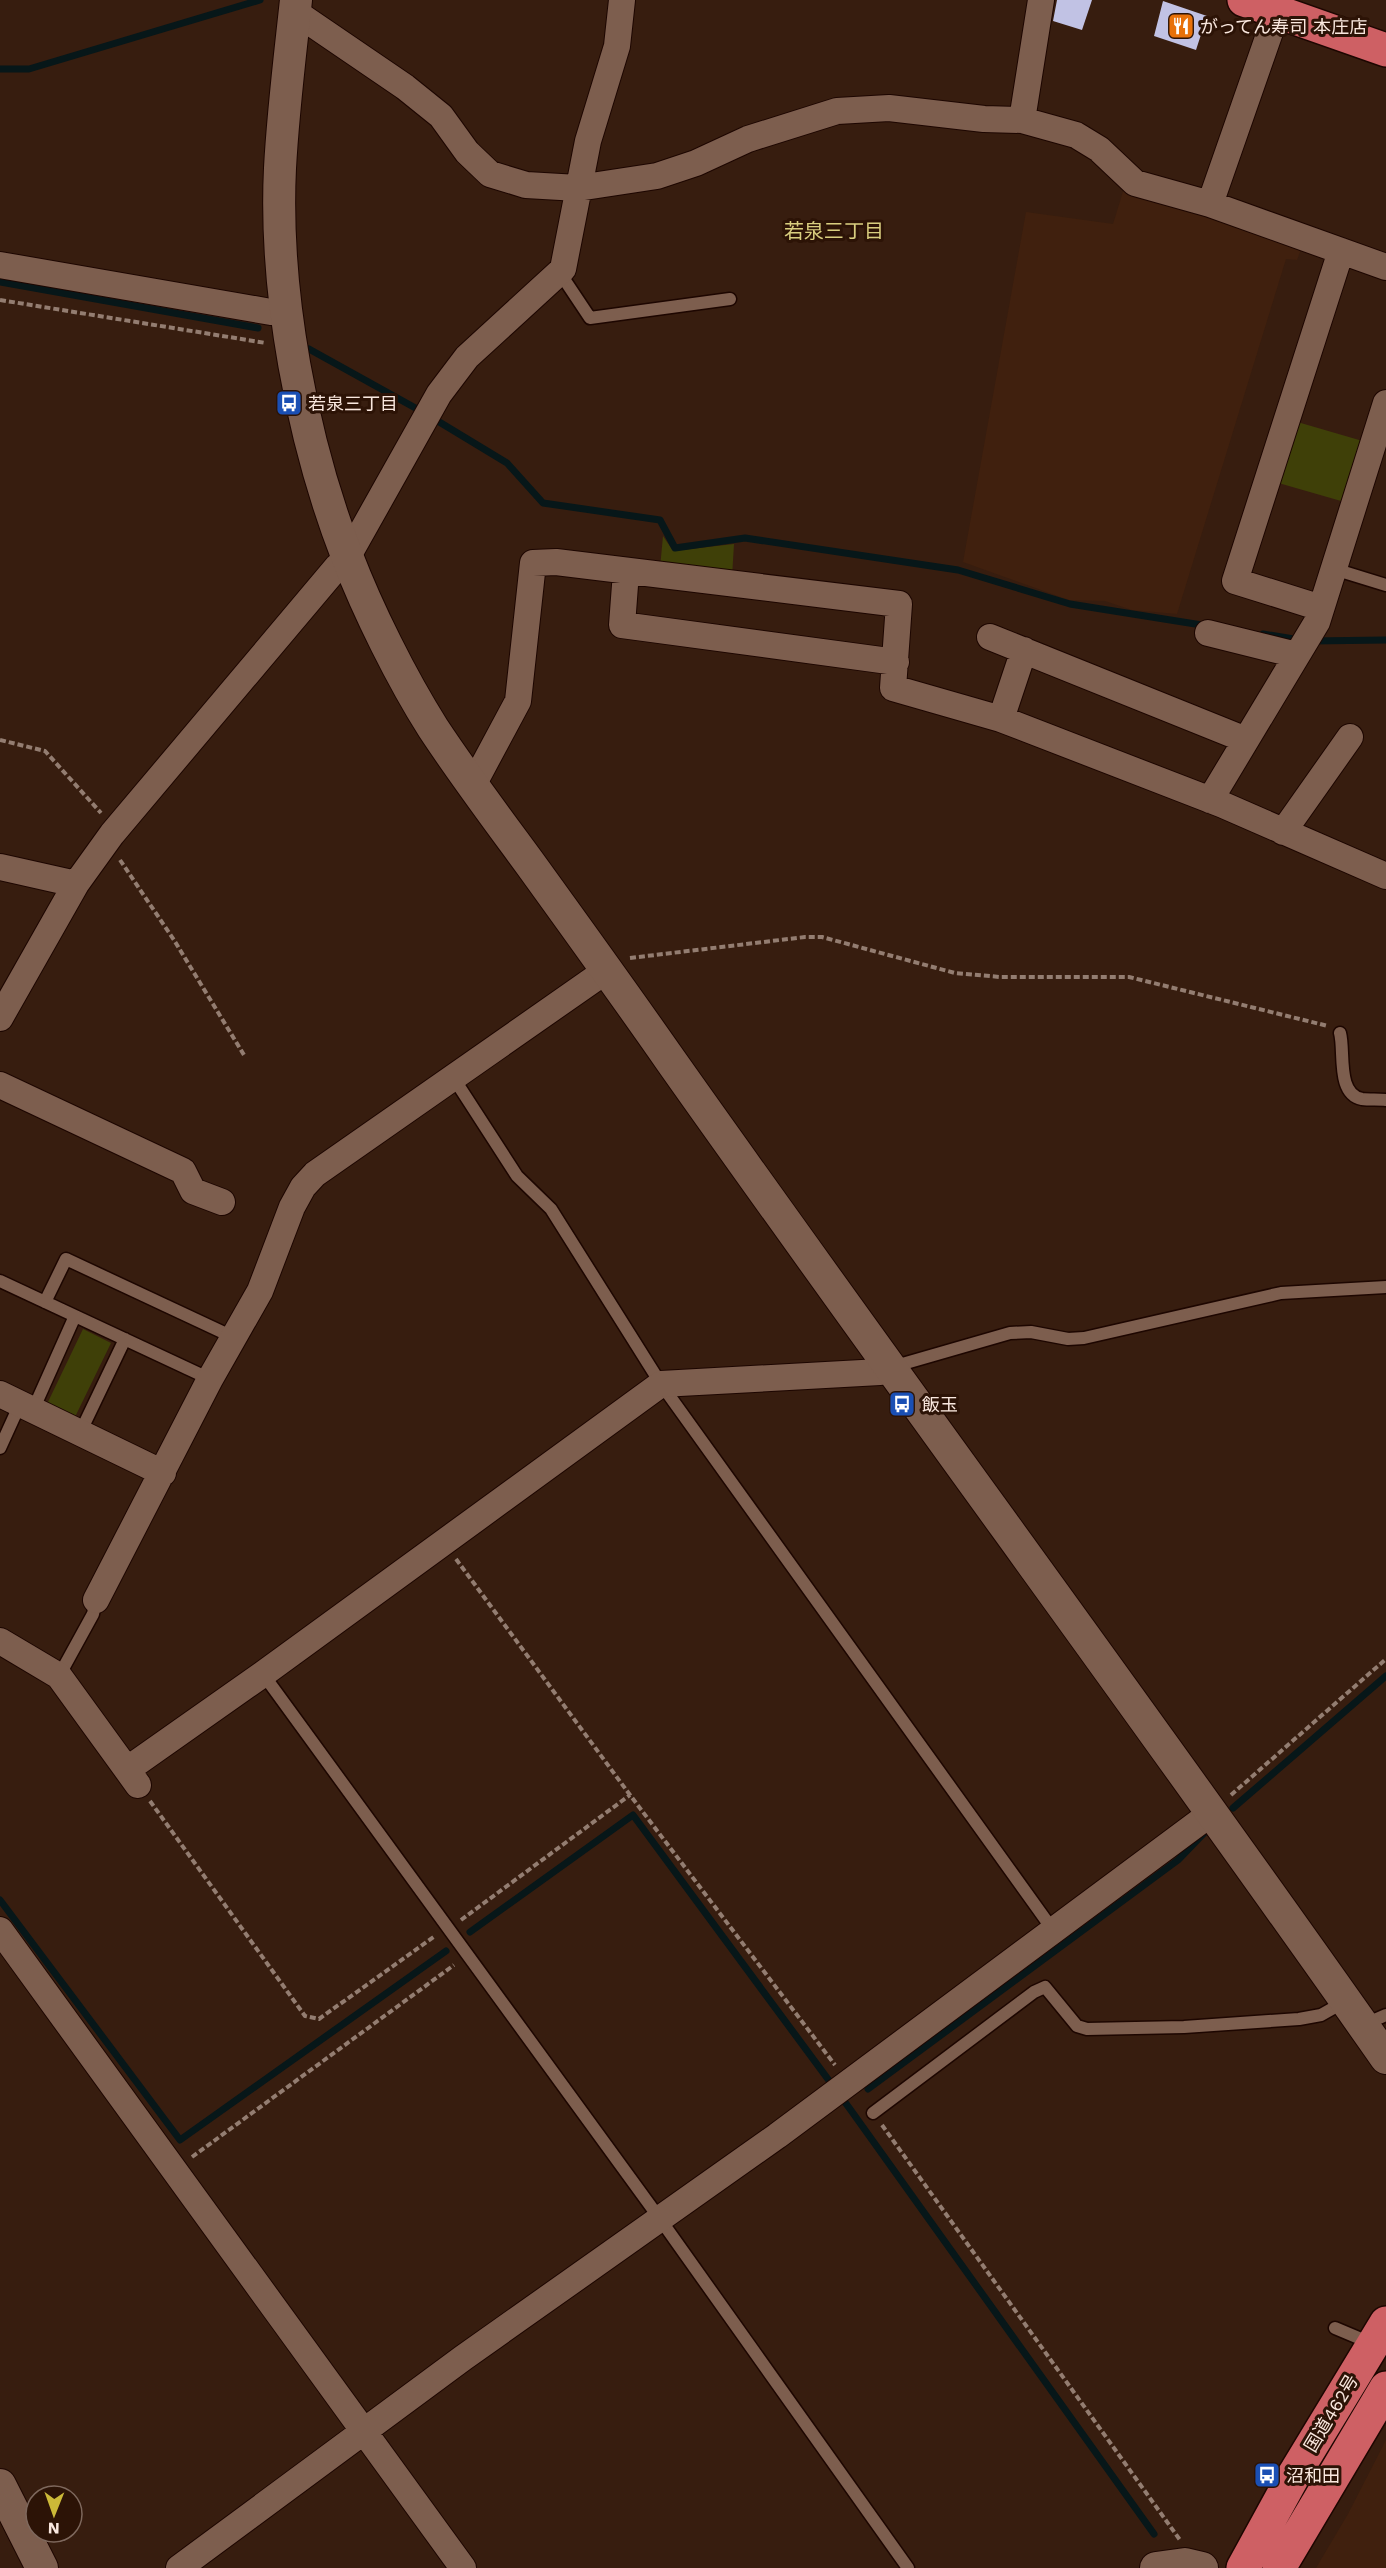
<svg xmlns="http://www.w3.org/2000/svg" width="1386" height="2568" font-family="'Work Sans','Noto Sans JP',sans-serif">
	<rect width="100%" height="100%" fill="#371d0f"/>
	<path fill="#40200e" d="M 1125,185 L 1302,247 L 1297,260 L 1286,259 L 1177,614 L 1132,610 L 1105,601 L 1069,600 L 963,562 L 1026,212 L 1113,224 Z
		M 1386,2440 L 1386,2568 L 1316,2568 L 1348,2514 Z"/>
	<path fill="#3f4008" d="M 1294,421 L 1366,442 L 1348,503 L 1275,482 Z
		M 663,536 L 673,551 L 734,544 L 732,577 L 660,568 Z
		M 83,1329 L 111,1343 L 75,1417 L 47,1404 Z"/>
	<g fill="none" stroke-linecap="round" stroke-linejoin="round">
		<path stroke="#071719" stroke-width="7" d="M 0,69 L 29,69 L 260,0
			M 0,282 L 258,328
			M 309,349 L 419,410
			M 436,420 L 507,463 L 543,503 L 660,520 L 675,548 L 745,538 L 958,570 L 1070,604 L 1208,626
			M 1263,634 L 1300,640
			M 1311,641 L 1386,640
			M 1233,1808 L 1386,1676
			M 0,1900 L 180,2140 L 446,1951
			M 470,1932 L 633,1815 L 850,2109 L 1154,2534
			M 868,2089 L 1178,1860 L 1205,1832"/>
	</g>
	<path fill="#c1c2e4" d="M 1057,0 L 1092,0 L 1082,30 L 1053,21 Z
		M 1163,1 L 1207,16 L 1196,50 L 1154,36 Z"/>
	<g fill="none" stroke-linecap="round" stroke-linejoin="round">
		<defs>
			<path id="service" d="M 560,273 L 590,318 L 730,299
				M 1334,569 L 1386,585
				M 1340,1033 C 1345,1051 1336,1094 1362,1099 C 1370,1100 1378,1099 1386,1100
				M 453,1077 L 517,1176 L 551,1209 L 661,1384 L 1053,1930
				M 0,1281 L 210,1379
				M 45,1302 L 66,1259 L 235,1338
				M 892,1367 L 1010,1333 L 1031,1332 L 1068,1339 L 1084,1338 L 1281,1293 L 1386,1287
				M 33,1410 L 75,1316
				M 80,1433 L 125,1339
				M 0,1448 L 20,1404
				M 263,1674 L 660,2219 L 908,2568
				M 59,1676 L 93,1614 L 96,1600
				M 1363,2025 L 1386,2015
				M 873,2113 L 1034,1992 L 1045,1987 L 1077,2026 L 1087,2029 L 1184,2027 L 1299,2019 L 1321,2015 L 1344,2002
				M 1335,2328 L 1373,2344"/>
			<path id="minor" d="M 295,12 L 405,87 L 441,116 L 467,152 L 490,174 L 526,185 L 578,188 L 657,176 L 696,163 L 748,139 L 837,111 L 889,108 L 984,119 L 1022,120 L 1076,135 L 1099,149 L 1135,183 L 1210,204 L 1386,267
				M 1022,120 L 1041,0
				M 1210,204 L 1277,12
				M 0,265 L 271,312 L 287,312
				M 626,572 L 622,625 L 896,662
				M 1321,608 L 1235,581 L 1341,251
				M 1208,633 L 1297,655
				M 990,637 L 1246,740
				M 1001,719 L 1024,650
				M 473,785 L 518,701 L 533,563 L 556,562 L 899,604 L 893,688 L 1001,719 L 1221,804 L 1386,876
				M 1210,800 L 1317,622 L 1386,403
				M 1283,832 L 1350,737
				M 0,867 L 76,884
				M 0,1018 L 76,884 L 112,834 L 337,567 L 347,558 L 439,394 L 467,357 L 563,269 L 588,141 L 617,46 L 622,0
				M 0,1085 L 183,1171 L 193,1191 L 222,1202
				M 0,1394 L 163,1473
				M 96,1600 L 210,1379 L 260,1291 L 292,1207 L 303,1187 L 315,1174 L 607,970
				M 0,1641 L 59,1676 L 138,1785
				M 128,1769 L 263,1674 L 661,1384 L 880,1372 L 892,1367
				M 0,1930 L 463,2568
				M 179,2568 L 463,2358 L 777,2136 L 1202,1820 L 1212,1811"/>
			<path id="tertiary" d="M 296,0 C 290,56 283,111 280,168 C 274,292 302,440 347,556 C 368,611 402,679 433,728 C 464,775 498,820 531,865 C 578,930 625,995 671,1061 C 907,1395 1151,1723 1386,2058
				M 0,2485 L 42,2568
				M 1156,2568 L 1185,2564 L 1202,2568"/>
			<path id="trunk" d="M 1244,0 L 1386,50
				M 1243,2568 L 1295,2473 L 1386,2323
				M 1279,2568 L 1386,2388"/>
		</defs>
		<use href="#service" stroke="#1d0600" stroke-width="15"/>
		<use href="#minor" stroke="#1d0600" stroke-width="28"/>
		<use href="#tertiary" stroke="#1d0600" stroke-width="34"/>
		<use href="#trunk" stroke="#1d0600" stroke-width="36"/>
		<path stroke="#937d71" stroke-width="4" stroke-dasharray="6 3" stroke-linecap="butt" d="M 0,300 L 266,343
			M 0,740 L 45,751 L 101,813
			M 120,860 L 174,940 L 244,1055
			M 630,958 L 805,937 L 822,937 L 955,973 L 1000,977 L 1129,977 L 1328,1026
			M 456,1559 L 630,1795 L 835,2065
			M 1231,1795 L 1386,1659
			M 150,1801 L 305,2016 L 319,2019 L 435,1936
			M 461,1920 L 630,1795
			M 882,2125 L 1180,2540
			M 192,2157 L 454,1965"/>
		<use href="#service" stroke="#7d5e4e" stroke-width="12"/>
		<use href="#minor" stroke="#7d5e4e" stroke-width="26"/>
		<use href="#tertiary" stroke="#7d5e4e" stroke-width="32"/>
		<use href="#trunk" stroke="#ce6064" stroke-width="33"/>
	</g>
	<defs>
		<symbol id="restaurant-square" viewBox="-11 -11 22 22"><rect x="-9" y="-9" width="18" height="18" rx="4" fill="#e8710a" stroke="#2c1306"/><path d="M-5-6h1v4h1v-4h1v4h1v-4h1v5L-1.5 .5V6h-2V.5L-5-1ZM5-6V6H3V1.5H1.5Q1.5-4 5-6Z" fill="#fff"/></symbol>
		<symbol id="bus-square" viewBox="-11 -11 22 22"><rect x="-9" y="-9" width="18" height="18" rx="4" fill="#1a4fb4" stroke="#2c1306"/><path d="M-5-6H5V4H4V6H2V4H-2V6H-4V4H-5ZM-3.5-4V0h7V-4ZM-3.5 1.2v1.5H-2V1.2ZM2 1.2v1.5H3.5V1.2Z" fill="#fff"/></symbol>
	</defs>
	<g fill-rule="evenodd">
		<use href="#restaurant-square" x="1166" y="11" width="30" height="30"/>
		<use href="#bus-square" x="274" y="388" width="30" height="30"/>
		<use href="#bus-square" x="887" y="1389" width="30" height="30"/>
		<use href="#bus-square" x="1252" y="2460" width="30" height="30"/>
	</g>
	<g text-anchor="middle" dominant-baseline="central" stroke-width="6" stroke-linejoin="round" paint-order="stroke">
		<g font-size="18" fill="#fae8df" stroke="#2c1306" text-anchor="start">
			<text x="1200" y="26">がってん寿司 本庄店</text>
			<text x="308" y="403">若泉三丁目</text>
			<text x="922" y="1404">飯玉</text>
			<text x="1286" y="2475">沼和田</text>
		</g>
		<g font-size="18" fill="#fae8df" stroke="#2c1306">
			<text transform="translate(1331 2413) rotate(-59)">国道462号</text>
		</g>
		<g font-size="20" fill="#d9ce7f" stroke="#2c1306">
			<text x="834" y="231">若泉三丁目</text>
		</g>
	</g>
	<g transform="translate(54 2514) rotate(181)"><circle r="28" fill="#2c1306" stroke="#7e685d" stroke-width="1.5"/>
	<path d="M0-4.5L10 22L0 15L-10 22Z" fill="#ccb938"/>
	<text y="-9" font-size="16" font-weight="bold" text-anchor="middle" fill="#fae8df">N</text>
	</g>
</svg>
